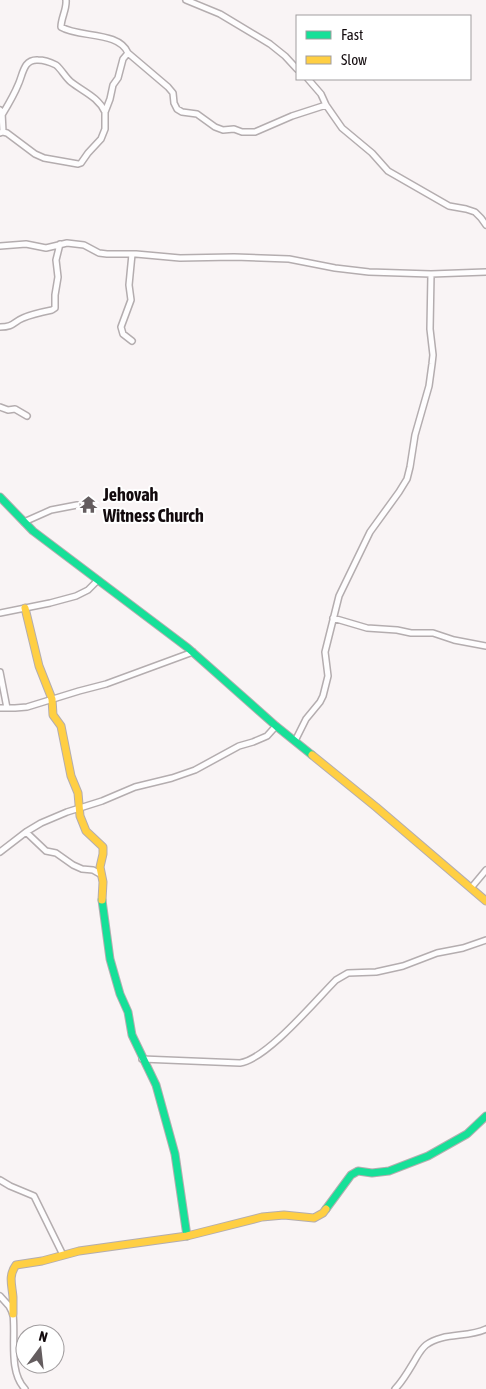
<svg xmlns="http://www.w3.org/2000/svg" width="486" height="1389" font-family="'Asap Condensed',sans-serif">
	<rect width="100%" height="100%" fill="#f9f4f5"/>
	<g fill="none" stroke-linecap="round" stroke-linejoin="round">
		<defs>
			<path id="street" d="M 186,0 L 220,14 L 270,44 L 285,56 L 297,69
				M 128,53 L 168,87 L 173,93 L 174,103 L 177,109 L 182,112 L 197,114 L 215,127 L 223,130 L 234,129 L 242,132 L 255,132 L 292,116 L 326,105
				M 308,79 L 321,94 L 326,105 L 342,128 L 372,153 L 388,171 L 449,206 L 466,209 L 475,212 L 481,218 L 486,225
				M 0,110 L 2,112 L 3,132
				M 2,115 C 8,105 14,95 18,85 C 23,75 23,59 38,60 C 44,60 50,62 56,65 C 62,70 65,77 71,82 C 84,92 98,97 105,112
				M 0,133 L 3,132 L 7,133 L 35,154 L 44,158 L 78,164 L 81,163 L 88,153 L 101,139 L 105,129 L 105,112 L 110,99 L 113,85 L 118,78 L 123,59 L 128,53 C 119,31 79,38 61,27 C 61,18 67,9 66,0
				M 0,246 L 26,244 L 46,248 L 67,243 L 84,245 L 99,253 L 107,254 L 136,254 L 180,258 L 234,257 L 289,259 L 335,268 L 369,272 L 431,274 L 486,272
				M 132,254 L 129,285 L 131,300 L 121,327 L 123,334 L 132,341
				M 0,327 C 14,327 13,322 23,318 C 32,314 42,312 52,310 L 55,308 L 55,295 L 58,277 L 56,260 L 60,244
				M 0,407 L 8,410 L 15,409 L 27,416
				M 24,522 L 51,510 L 77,505
				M 0,613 L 50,603 L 76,596 L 88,590 L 98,580
				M 333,618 L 367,628 L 397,630 L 411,633 L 433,633 L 454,640 L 486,646
				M 0,672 L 7,708
				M 0,708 L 15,708 L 27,707 L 79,691 L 106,684 L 193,652
				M 295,741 L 306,719 L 320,702 L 323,696 L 328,676 L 325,652 L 339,596 L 370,532 L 399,492 L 407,479 L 410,467 L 415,435 L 429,386 L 432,364 L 433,355 L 430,329 L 431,274
				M 26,832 L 46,851 L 56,853 L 73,865 L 82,869 L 93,870 L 100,874
				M 0,852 L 26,832 L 41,823 L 67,812 L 102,801 L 135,787 L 172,778 L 195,770 L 239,746 L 253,742 L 267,736 L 276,726
				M 471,888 L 486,870
				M 142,1059 L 240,1063 C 267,1059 315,1001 336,980 L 348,973 L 376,972 L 403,966 L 437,953 L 463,948 L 486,940
				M 0,1180 L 10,1186 L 34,1196 L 63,1255
				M 0,1296 L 9,1306 L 13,1314 C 16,1337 8,1371 25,1389
				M 395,1389 C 403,1381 409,1370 415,1360 C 418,1355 421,1349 426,1345 C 443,1332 468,1338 486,1329"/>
			<path id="fast" d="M 0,497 L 33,531 L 188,648 L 276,726 L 312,755
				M 102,900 L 110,959 L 120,994 L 128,1012 L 132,1035 L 156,1085 L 175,1154 L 187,1236
				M 326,1209 L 351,1175 L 358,1171 L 372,1173 L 389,1171 L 428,1156 L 467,1134 L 486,1116"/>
			<path id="slow" d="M 25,608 L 39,666 L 52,699 L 53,715 L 61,726 L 71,776 L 78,793 L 80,816 L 86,831 L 103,847 L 103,854 L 100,867 L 103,882 L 102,900
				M 312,755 L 376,807 L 486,901
				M 13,1314 C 13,1308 13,1303 13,1297 C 12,1285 8,1276 16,1265 L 42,1261 L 79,1251 L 187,1236 L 262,1217 L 284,1215 L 314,1218 L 323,1213 L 326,1209"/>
		</defs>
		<use href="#street" stroke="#b4adaf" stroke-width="8"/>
		<use href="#fast" stroke="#b4adaf" stroke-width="9"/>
		<use href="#slow" stroke="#b4adaf" stroke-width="9"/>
		<use href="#street" stroke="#fefdfe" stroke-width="5"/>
		<use href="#fast" stroke="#16e098" stroke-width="7"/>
		<use href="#slow" stroke="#ffcf43" stroke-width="7"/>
	</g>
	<defs>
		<symbol id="temple-bare" viewBox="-9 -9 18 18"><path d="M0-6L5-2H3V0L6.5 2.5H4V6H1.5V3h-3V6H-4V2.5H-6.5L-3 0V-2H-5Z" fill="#645d5f" stroke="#fff" stroke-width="2.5" paint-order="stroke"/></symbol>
	</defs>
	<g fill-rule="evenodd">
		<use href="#temple-bare" x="76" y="492" width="25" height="25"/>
	</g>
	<g text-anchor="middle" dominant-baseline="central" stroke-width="4" stroke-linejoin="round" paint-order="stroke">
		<g font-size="18" font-weight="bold" fill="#130b0e" stroke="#fff" text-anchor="start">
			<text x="103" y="494">Jehovah<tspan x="103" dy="21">Witness Church</tspan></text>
		</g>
	</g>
	<rect x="296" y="15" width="175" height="65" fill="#ffffff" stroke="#a19d9f"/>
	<rect x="306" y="31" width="25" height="8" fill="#16e098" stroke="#a19d9f"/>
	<text x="341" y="40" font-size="15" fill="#130b0e">Fast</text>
	<rect x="306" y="56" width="25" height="8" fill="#ffcf43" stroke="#a19d9f"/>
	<text x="341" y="65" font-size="15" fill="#130b0e">Slow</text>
	<g transform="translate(40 1349) rotate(15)"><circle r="24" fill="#ffffff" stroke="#a19d9f"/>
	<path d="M0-4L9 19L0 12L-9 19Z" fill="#645d5f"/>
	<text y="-8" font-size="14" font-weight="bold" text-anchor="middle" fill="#130b0e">N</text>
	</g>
</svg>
